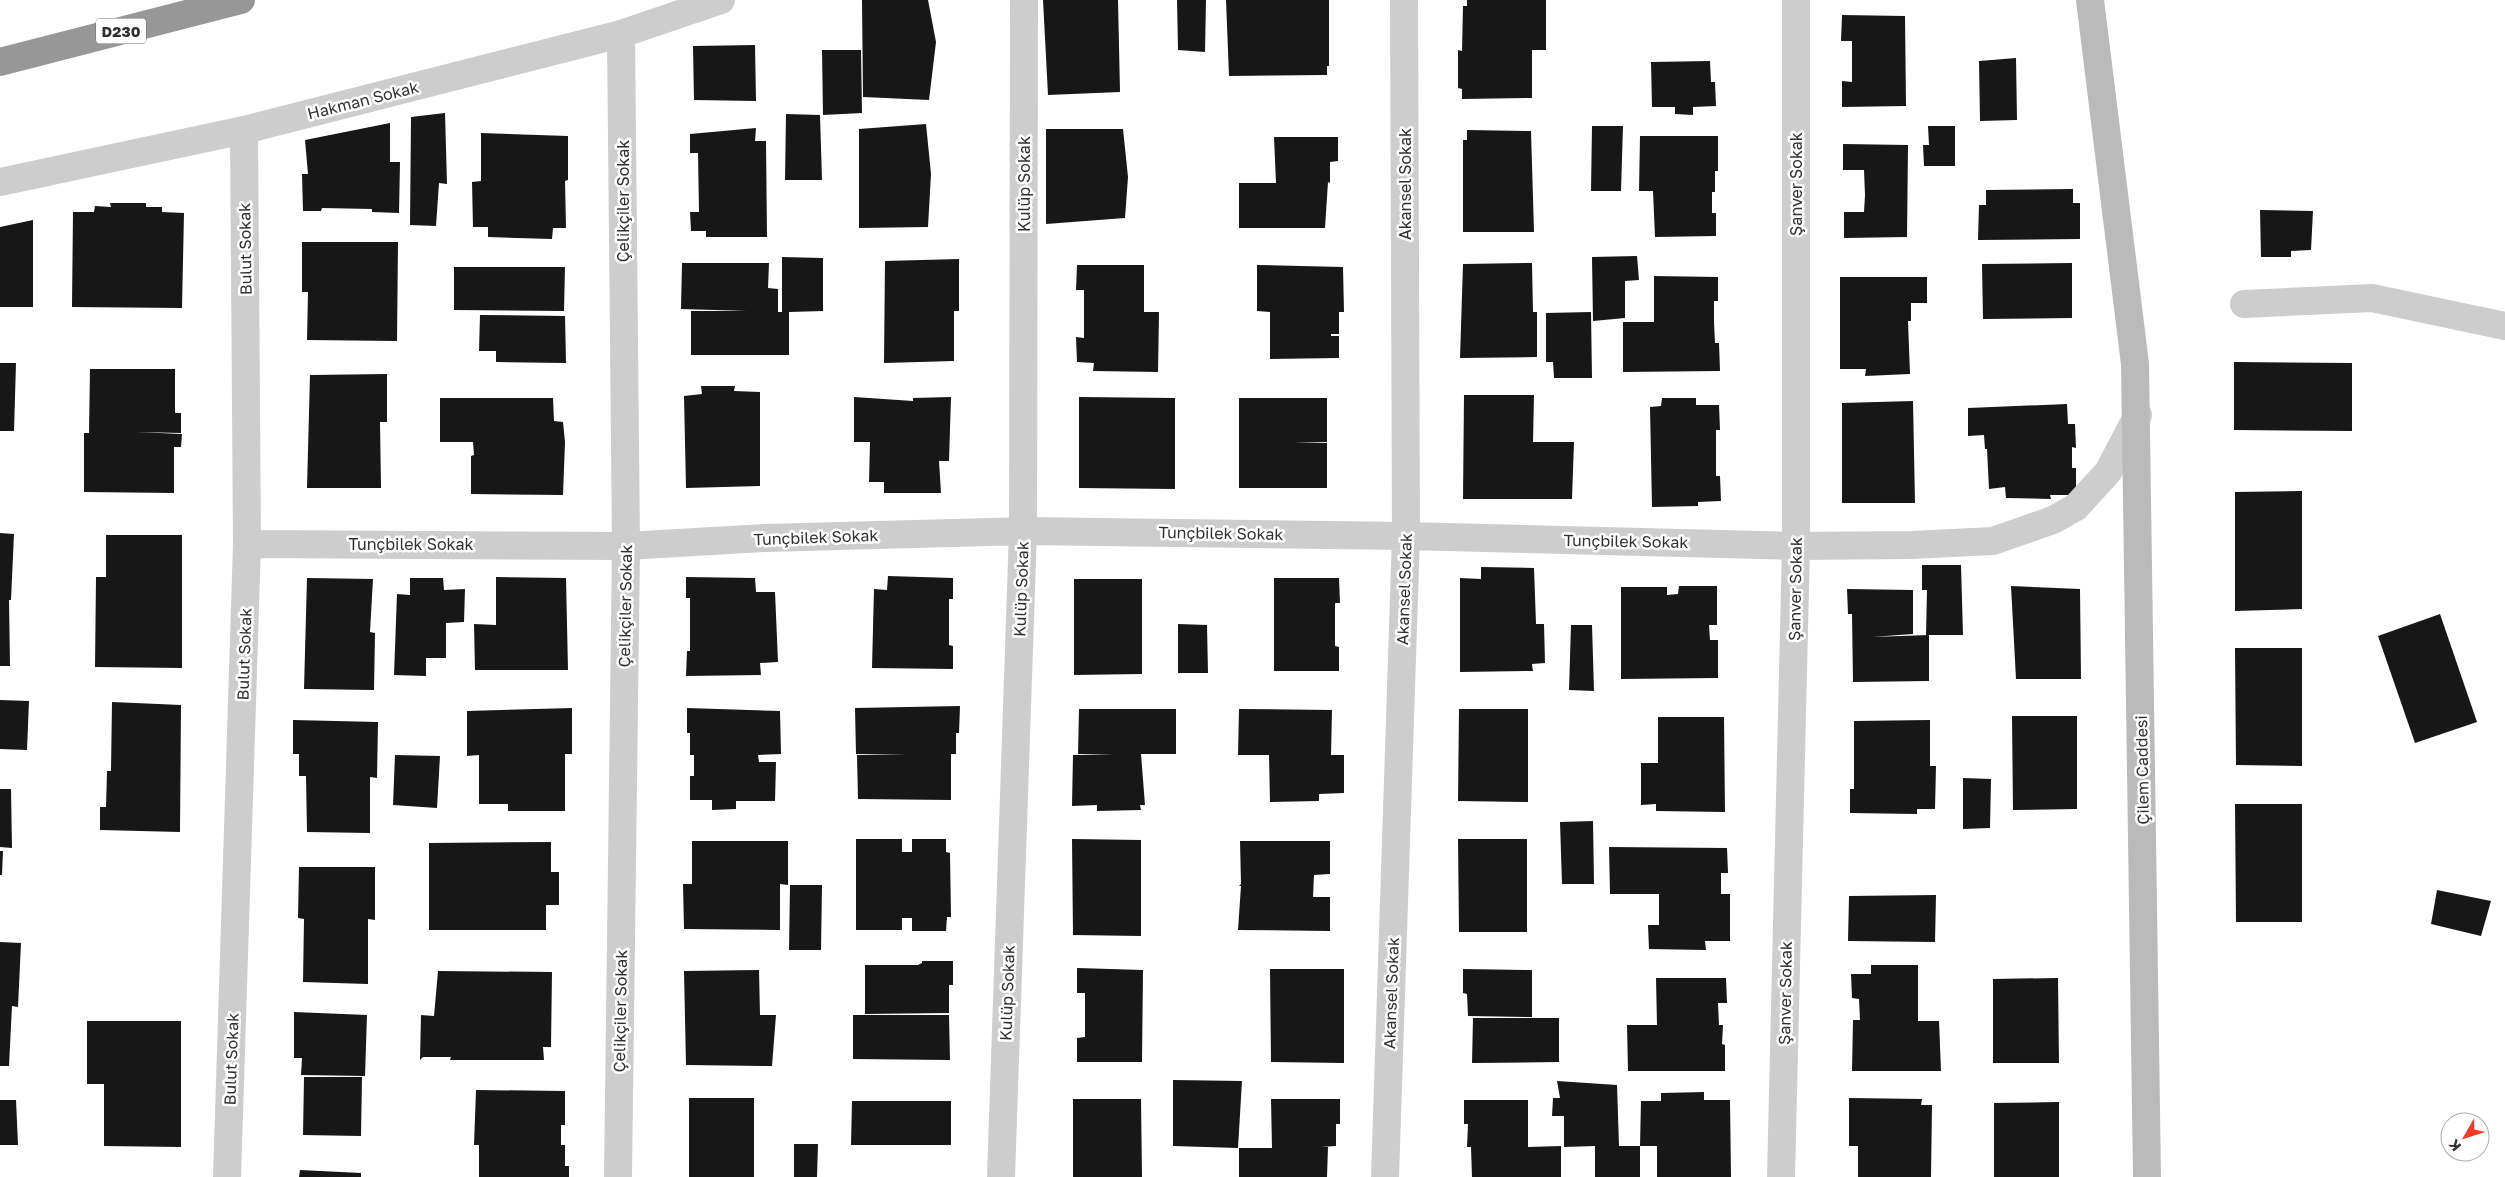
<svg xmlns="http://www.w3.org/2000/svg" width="2505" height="1177" font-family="'Golos Text',sans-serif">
	<rect width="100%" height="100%" fill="#fff"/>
	<path fill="#171717" d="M 862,0 L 928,0 L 936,42 L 929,100 L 863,97 Z
		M 1043,0 L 1118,0 L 1120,92 L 1048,95 Z
		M 1177,0 L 1206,0 L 1205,52 L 1178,50 Z
		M 1226,0 L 1329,0 L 1329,66 L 1327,66 L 1327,75 L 1229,76 Z
		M 1467,0 L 1546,0 L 1546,50 L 1532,50 L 1532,98 L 1462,99 L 1462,89 L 1458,88 L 1458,50 L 1462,51 L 1463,6 L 1467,6 Z
		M 1842,15 L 1905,16 L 1906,106 L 1842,107 L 1842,81 L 1852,82 L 1852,41 L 1841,41 Z
		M 755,45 L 756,101 L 694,100 L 693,46 Z
		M 822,50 L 861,50 L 862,113 L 823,115 Z
		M 2016,58 L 2017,120 L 1980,121 L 1979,61 Z
		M 1710,61 L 1711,82 L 1715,82 L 1716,106 L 1693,107 L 1693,115 L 1675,114 L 1675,107 L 1652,107 L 1651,62 Z
		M 445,113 L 447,184 L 439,183 L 436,226 L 410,225 L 411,117 Z
		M 786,114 L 820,115 L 822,180 L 785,180 Z
		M 390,123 L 390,162 L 400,162 L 399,213 L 372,212 L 372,209 L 322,208 L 321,211 L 303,211 L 302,174 L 308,174 L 305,140 Z
		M 926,124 L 931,174 L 928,227 L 859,228 L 859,129 Z
		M 1592,126 L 1623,126 L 1621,191 L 1591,191 Z
		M 1928,126 L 1955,126 L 1955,166 L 1924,166 L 1923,145 L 1929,145 Z
		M 756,128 L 755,141 L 766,141 L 767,237 L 706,237 L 706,231 L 691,231 L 690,212 L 699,212 L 698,153 L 690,153 L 690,134 Z
		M 1046,129 L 1123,129 L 1128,177 L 1125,218 L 1046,224 Z
		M 1467,130 L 1531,131 L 1534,232 L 1463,232 L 1463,140 L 1467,140 Z
		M 481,133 L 568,136 L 568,180 L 565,181 L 566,228 L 553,228 L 552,239 L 488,237 L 488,227 L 473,227 L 472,182 L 481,181 Z
		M 1640,136 L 1718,136 L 1718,171 L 1715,171 L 1715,192 L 1712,192 L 1712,213 L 1716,213 L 1716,236 L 1655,237 L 1653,191 L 1639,191 Z
		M 1274,137 L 1338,137 L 1338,161 L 1330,162 L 1330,183 L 1328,182 L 1325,228 L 1239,228 L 1239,183 L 1276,183 Z
		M 1843,144 L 1908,145 L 1907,237 L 1844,238 L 1844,212 L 1864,212 L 1865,195 L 1864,170 L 1843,170 Z
		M 2073,189 L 2073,203 L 2080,203 L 2080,239 L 1978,240 L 1979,205 L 1986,205 L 1986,190 Z
		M 110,203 L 146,203 L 146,207 L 162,207 L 162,212 L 184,213 L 182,308 L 72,307 L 73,212 L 94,212 L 95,206 L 111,207 Z
		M 2260,210 L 2313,211 L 2311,250 L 2291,251 L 2291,257 L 2261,257 Z
		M 33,220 L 33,307 L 0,307 L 0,227 Z
		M 302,242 L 398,242 L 397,341 L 307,340 L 308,292 L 302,292 Z
		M 1637,256 L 1639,280 L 1625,281 L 1625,318 L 1593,321 L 1592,257 Z
		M 782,257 L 823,258 L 823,311 L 789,312 L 789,355 L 691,355 L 691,311 L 747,311 L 681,309 L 682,263 L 769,263 L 768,288 L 778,289 L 778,312 L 782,312 Z
		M 959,259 L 959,311 L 954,311 L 954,361 L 884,363 L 885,261 Z
		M 1532,263 L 1533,312 L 1537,312 L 1537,357 L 1460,358 L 1463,264 Z
		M 2072,263 L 2072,318 L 1983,319 L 1982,264 Z
		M 1077,265 L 1144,265 L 1144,312 L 1159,312 L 1158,372 L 1093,371 L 1094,363 L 1077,362 L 1076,337 L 1084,338 L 1084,290 L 1076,290 Z
		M 1257,265 L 1343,267 L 1344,312 L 1339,312 L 1339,334 L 1331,334 L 1331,336 L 1339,336 L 1339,358 L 1270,359 L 1270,312 L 1257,311 Z
		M 454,267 L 565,267 L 564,311 L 454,310 Z
		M 1654,276 L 1718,277 L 1718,301 L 1714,301 L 1714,322 L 1715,343 L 1719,343 L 1720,371 L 1623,372 L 1623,322 L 1654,322 Z
		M 1840,277 L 1927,277 L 1927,303 L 1911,303 L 1911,321 L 1908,321 L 1910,374 L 1865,376 L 1866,369 L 1840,369 Z
		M 1591,312 L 1592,378 L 1554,378 L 1553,362 L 1546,362 L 1546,313 Z
		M 480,315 L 565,316 L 566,363 L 496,362 L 496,351 L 479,351 Z
		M 2234,362 L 2352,363 L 2352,431 L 2234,430 Z
		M 0,363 L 16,363 L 14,431 L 0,431 Z
		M 90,369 L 175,369 L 175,413 L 181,413 L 181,433 L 136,432 L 182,434 L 181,447 L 174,447 L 174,493 L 84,492 L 84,433 L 89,433 Z
		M 387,374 L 387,422 L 380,422 L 381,488 L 307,488 L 310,375 Z
		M 701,386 L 735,386 L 734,391 L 760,392 L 760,486 L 686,488 L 684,396 L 702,394 Z
		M 1464,395 L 1534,395 L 1533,442 L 1574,442 L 1572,499 L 1463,499 Z
		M 854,397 L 913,401 L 913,398 L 951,397 L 949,461 L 939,461 L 941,493 L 884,493 L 884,482 L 869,482 L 870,442 L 854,442 Z
		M 1079,397 L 1175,398 L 1175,489 L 1079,488 Z
		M 440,398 L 553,398 L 554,421 L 563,422 L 565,442 L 563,495 L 471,494 L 471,456 L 474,455 L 473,442 L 440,442 Z
		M 1239,398 L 1327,398 L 1327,442 L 1294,442 L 1327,443 L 1327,488 L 1239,488 Z
		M 1662,398 L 1696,398 L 1696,405 L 1719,405 L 1720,430 L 1716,430 L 1716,476 L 1720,476 L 1721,501 L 1698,502 L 1698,506 L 1652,507 L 1650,407 L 1661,406 Z
		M 1913,401 L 1915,503 L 1842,503 L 1842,403 Z
		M 2067,404 L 2068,424 L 2075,424 L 2076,448 L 2072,447 L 2072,468 L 2076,468 L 2076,495 L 2050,495 L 2051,499 L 2006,498 L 2005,487 L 1989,489 L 1987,449 L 1985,449 L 1984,435 L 1968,436 L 1968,408 Z
		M 2302,491 L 2302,609 L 2235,611 L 2235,492 Z
		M 0,533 L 14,534 L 11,600 L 9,600 L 10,666 L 0,666 Z
		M 106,535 L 182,535 L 182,668 L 95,667 L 96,577 L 106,577 Z
		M 1922,565 L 1961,565 L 1963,635 L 1926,635 L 1927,590 L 1922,590 Z
		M 1481,567 L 1534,568 L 1536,624 L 1544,624 L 1545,663 L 1532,664 L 1533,671 L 1460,672 L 1460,578 L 1481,579 Z
		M 888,576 L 953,578 L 953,599 L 949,599 L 949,645 L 953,646 L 953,669 L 872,668 L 874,589 L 887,590 Z
		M 496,577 L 566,578 L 568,670 L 475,670 L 474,624 L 496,625 Z
		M 686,577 L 755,578 L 756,592 L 775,592 L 778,662 L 760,663 L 761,675 L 686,676 L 687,651 L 690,651 L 690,598 L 686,598 Z
		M 307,578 L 373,579 L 370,632 L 375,633 L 374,690 L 304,689 Z
		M 410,578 L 443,578 L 444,590 L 465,589 L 464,622 L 446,623 L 446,658 L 426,658 L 426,676 L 394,675 L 397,594 L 410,595 Z
		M 1274,578 L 1339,578 L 1340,603 L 1335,603 L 1335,646 L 1339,647 L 1339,671 L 1274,671 Z
		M 1074,579 L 1142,579 L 1142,674 L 1074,675 Z
		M 1679,586 L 1717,586 L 1717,625 L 1709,625 L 1710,640 L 1718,640 L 1718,678 L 1621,679 L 1621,587 L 1667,587 L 1667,595 L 1678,594 Z
		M 2011,586 L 2080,589 L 2081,679 L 2016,679 Z
		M 1847,589 L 1913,590 L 1913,634 L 1872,637 L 1929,635 L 1929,681 L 1853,682 L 1852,614 L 1848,614 Z
		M 2440,614 L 2477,722 L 2415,743 L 2378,636 Z
		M 1178,624 L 1207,625 L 1208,673 L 1178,673 Z
		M 1571,625 L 1592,625 L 1594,691 L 1569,690 Z
		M 2235,648 L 2302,648 L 2302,766 L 2236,765 Z
		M 0,700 L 29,701 L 27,750 L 0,749 Z
		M 112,702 L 181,705 L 180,832 L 100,830 L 100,807 L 106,807 L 107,771 L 111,771 Z
		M 960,706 L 959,733 L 956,733 L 956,754 L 951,754 L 951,800 L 858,799 L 857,755 L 907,754 L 856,754 L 855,708 Z
		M 572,708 L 572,754 L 565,754 L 565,811 L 508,811 L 508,804 L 479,804 L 479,755 L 467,756 L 467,711 Z
		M 687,708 L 780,711 L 781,754 L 758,755 L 759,762 L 776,762 L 775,801 L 736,801 L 736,809 L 712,810 L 712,800 L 690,800 L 690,776 L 694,776 L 694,755 L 690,755 L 690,733 L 687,733 Z
		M 1079,709 L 1176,709 L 1176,754 L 1141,754 L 1145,805 L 1140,805 L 1141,810 L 1097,811 L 1097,805 L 1072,806 L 1073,755 L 1114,755 L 1078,754 Z
		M 1239,709 L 1332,710 L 1331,755 L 1344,755 L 1344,793 L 1319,794 L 1319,801 L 1270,802 L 1269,755 L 1238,755 Z
		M 1459,709 L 1528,709 L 1528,802 L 1458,801 Z
		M 2012,716 L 2077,716 L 2077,809 L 2013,810 Z
		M 1658,717 L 1724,717 L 1725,812 L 1656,811 L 1656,804 L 1641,805 L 1641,763 L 1658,763 Z
		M 293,720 L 378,722 L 377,778 L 370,777 L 370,833 L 307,832 L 306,776 L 299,776 L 299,754 L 293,754 Z
		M 1930,720 L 1930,766 L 1936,766 L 1935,809 L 1917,809 L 1917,814 L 1850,813 L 1850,789 L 1854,789 L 1854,721 Z
		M 395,755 L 440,756 L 437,808 L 393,805 Z
		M 1963,778 L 1991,779 L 1990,828 L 1963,829 Z
		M 0,789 L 11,789 L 12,848 L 0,847 Z
		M 2235,804 L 2302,804 L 2302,922 L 2236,922 Z
		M 1593,821 L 1594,884 L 1562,884 L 1560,822 Z
		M 856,839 L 902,839 L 902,852 L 912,852 L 912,839 L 946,839 L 946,852 L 950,853 L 951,917 L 947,917 L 946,931 L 912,931 L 912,918 L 902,918 L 902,930 L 856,930 Z
		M 1072,839 L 1141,840 L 1141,936 L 1073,935 Z
		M 1458,839 L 1527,839 L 1527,932 L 1459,932 Z
		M 692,841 L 788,841 L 788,885 L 780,884 L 780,930 L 684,929 L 683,884 L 692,884 Z
		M 1240,841 L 1330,841 L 1330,874 L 1314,875 L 1313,897 L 1330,897 L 1330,931 L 1238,930 L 1241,886 L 1239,886 L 1241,884 Z
		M 551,842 L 551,872 L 559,872 L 559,905 L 546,905 L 546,930 L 429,930 L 429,843 Z
		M 1609,847 L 1727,848 L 1728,873 L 1721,873 L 1721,894 L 1730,894 L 1730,941 L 1705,941 L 1706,950 L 1649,949 L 1648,925 L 1659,925 L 1659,894 L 1610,894 Z
		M 0,851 L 3,851 L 2,875 L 0,875 Z
		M 299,867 L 375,867 L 375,920 L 368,919 L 368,984 L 303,982 L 304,919 L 298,918 Z
		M 790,885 L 822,885 L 821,950 L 789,950 Z
		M 2437,890 L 2491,901 L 2481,936 L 2431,924 Z
		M 1936,895 L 1935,942 L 1848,941 L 1849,896 Z
		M 0,942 L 21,943 L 18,1007 L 12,1006 L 9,1066 L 0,1066 Z
		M 922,961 L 953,961 L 953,985 L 949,985 L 949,1013 L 865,1014 L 865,965 L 918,965 L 922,963 Z
		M 1871,965 L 1918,965 L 1918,1021 L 1939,1021 L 1941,1071 L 1852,1071 L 1853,1020 L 1860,1020 L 1859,999 L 1852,998 L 1851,974 L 1871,974 Z
		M 1077,968 L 1143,970 L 1142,1062 L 1077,1062 L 1077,1038 L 1085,1037 L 1085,993 L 1077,993 Z
		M 1270,969 L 1344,969 L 1344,1063 L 1271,1062 Z
		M 1463,969 L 1532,970 L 1532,1017 L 1468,1016 L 1467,994 L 1463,993 Z
		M 759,970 L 760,1015 L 776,1015 L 772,1066 L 686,1065 L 684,971 Z
		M 438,971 L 552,972 L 551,1047 L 543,1047 L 544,1060 L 450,1060 L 451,1057 L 423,1057 L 420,1060 L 421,1015 L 434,1016 Z
		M 1656,978 L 1726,978 L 1727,1003 L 1718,1003 L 1719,1025 L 1723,1025 L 1722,1044 L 1725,1045 L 1725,1071 L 1628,1071 L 1627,1025 L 1657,1025 Z
		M 2058,978 L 2059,1063 L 1993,1063 L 1993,979 Z
		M 294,1012 L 367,1015 L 365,1076 L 301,1075 L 302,1058 L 294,1058 Z
		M 853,1015 L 949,1015 L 950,1060 L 853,1059 Z
		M 1473,1018 L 1559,1018 L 1559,1062 L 1472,1063 Z
		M 87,1021 L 181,1021 L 181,1147 L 104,1146 L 104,1084 L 87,1084 Z
		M 304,1077 L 362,1077 L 361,1136 L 303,1135 Z
		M 1173,1080 L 1242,1081 L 1238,1148 L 1173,1146 Z
		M 1557,1081 L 1617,1085 L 1619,1146 L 1640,1146 L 1640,1177 L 1595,1177 L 1595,1146 L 1564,1147 L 1564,1116 L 1552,1116 L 1553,1098 L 1560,1098 Z
		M 476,1090 L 565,1091 L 565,1125 L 561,1125 L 561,1145 L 565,1145 L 565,1166 L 569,1166 L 569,1177 L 479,1177 L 479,1145 L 474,1145 Z
		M 1704,1092 L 1704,1100 L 1730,1100 L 1731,1177 L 1657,1177 L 1657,1146 L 1640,1146 L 1641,1101 L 1661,1101 L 1661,1093 Z
		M 689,1098 L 754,1098 L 754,1177 L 689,1177 Z
		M 1849,1098 L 1922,1099 L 1921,1105 L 1932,1105 L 1931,1177 L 1858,1177 L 1858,1146 L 1849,1146 Z
		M 1073,1099 L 1141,1099 L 1142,1177 L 1073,1177 Z
		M 1271,1099 L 1340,1099 L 1340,1124 L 1336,1124 L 1336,1146 L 1321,1147 L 1328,1147 L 1327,1177 L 1239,1177 L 1239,1148 L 1272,1148 Z
		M 0,1100 L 16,1100 L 18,1145 L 0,1145 Z
		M 1464,1100 L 1528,1100 L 1528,1147 L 1561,1146 L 1561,1177 L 1472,1177 L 1471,1147 L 1467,1147 L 1468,1124 L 1464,1124 Z
		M 852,1101 L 951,1101 L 951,1145 L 851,1145 Z
		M 2059,1102 L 2059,1177 L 1994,1177 L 1994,1103 Z
		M 794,1144 L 818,1144 L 817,1177 L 794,1177 Z
		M 300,1170 L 361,1173 L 361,1177 L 299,1177 Z"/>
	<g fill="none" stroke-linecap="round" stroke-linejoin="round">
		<path stroke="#cdcdcd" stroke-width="28" d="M 0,182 L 244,130 L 621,34 L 721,0
			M 2244,304 L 2372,298 L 2505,326
			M 247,544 L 626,546 L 765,538 L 1023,531 L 1406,536 L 1796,546 L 1911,545 L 1993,541 L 2053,520 L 2076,507 L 2108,472 L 2138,415
			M 227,1177 L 247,544 L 244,130
			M 618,1177 L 626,546 L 621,34
			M 1001,1177 L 1023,531 L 1024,0
			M 1385,1177 L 1406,536 L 1404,0
			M 1781,1177 L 1796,546 L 1796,0"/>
		<path stroke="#bababa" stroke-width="28" d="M 2090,0 L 2135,364 L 2147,1177"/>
		<path stroke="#979797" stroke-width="28" d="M 0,62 L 241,0"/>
	</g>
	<g text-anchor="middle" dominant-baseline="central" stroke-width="5" stroke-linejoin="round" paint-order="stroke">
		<rect fill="#fff" stroke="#6e6e6e" stroke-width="1" x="96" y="18.5" width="50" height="25" rx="4"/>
		<g font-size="15" font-weight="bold" fill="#303030">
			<text x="121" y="31">D230</text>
		</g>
		<g font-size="16" fill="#303030" stroke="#fff">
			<text transform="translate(363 100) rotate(-14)">Hakman Sokak</text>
			<text transform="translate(1024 184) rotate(-90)">Kulüp Sokak</text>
			<text transform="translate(1405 184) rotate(-90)">Akansel Sokak</text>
			<text transform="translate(1796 184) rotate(-90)">Şanver Sokak</text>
			<text transform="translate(623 201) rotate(-90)">Çelikçiler Sokak</text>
			<text transform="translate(245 249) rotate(-91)">Bulut Sokak</text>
			<text transform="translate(1221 533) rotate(1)">Tunçbilek Sokak</text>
			<text transform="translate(816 537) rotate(-2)">Tunçbilek Sokak</text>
			<text transform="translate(1626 541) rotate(1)">Tunçbilek Sokak</text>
			<text x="411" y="544">Tunçbilek Sokak</text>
			<text transform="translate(1021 589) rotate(-88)">Kulüp Sokak</text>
			<text transform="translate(1404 589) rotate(-88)">Akansel Sokak</text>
			<text transform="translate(1795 589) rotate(-89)">Şanver Sokak</text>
			<text transform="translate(625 606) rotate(-89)">Çelikçiler Sokak</text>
			<text transform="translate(244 654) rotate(-88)">Bulut Sokak</text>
			<text transform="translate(2142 770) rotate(-91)">Çilem Caddesi</text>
			<text transform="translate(1007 993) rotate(-88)">Kulüp Sokak</text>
			<text transform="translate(1391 993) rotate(-88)">Akansel Sokak</text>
			<text transform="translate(1785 993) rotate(-89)">Şanver Sokak</text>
			<text transform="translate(620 1011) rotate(-89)">Çelikçiler Sokak</text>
			<text transform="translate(231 1059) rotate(-88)">Bulut Sokak</text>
		</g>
	</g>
	<g transform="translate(2465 1137) rotate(231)"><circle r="24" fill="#ffffff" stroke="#acacac"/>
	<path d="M0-4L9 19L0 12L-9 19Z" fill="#f43b26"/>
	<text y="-8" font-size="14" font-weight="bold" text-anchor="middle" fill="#303030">K</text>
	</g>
</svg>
